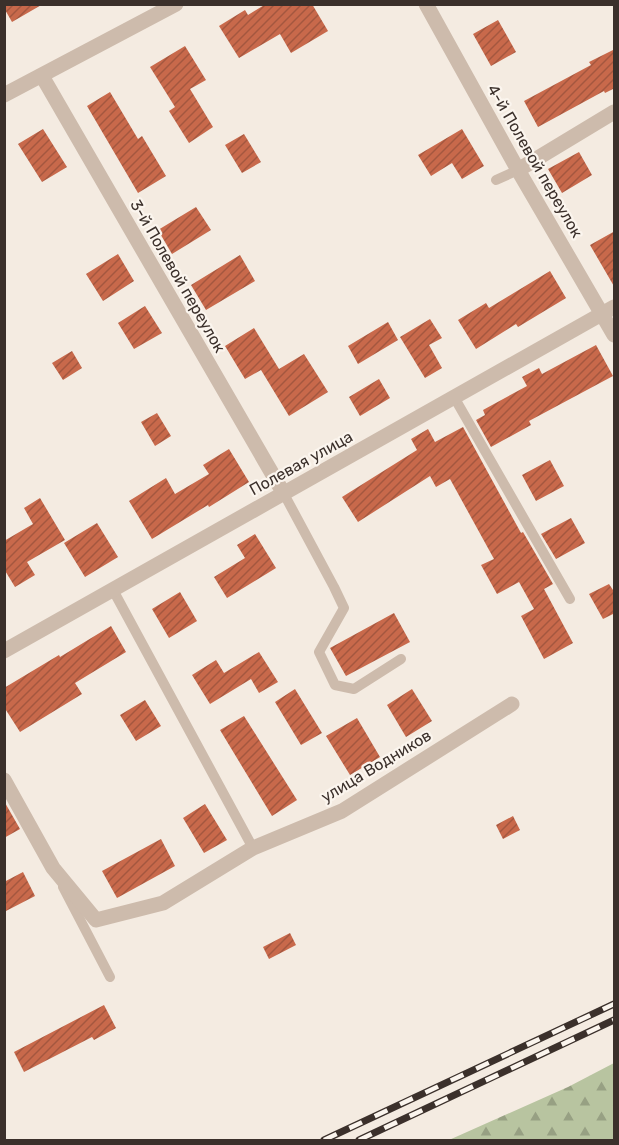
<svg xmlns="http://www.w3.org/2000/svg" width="619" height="1145" font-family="Rubik,sans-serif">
	<defs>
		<pattern id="forest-firs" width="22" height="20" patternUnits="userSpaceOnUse" patternTransform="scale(1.5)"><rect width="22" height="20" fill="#b8c4a0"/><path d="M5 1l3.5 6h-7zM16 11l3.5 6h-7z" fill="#97a083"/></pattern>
		<pattern id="building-hatch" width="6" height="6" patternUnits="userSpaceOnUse" patternTransform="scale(1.5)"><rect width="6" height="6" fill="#c8694b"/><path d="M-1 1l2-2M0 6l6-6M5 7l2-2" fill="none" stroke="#a4573f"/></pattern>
	</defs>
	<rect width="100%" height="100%" fill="#f4ebe1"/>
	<path fill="url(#forest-firs)" d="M 614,1063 L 614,1140 L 449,1140 L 568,1087 Z"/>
	<path fill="url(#building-hatch)" d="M 4,4 L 43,4 L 12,22 L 4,8 Z
		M 266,4 L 312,4 L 328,31 L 291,53 L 280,34 L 239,58 L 219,26 L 245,10 L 248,15 Z
		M 498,20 L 516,52 L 491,66 L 473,34 Z
		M 185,46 L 206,80 L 190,89 L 213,127 L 189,143 L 169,111 L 175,107 L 150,67 Z
		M 615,49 L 615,88 L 605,93 L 604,91 L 538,127 L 524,101 L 591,65 L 589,62 Z
		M 110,92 L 138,139 L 142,136 L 166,176 L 138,193 L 87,106 Z
		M 43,129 L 67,167 L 42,182 L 18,144 Z
		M 462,129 L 484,166 L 462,179 L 452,163 L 431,176 L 418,155 Z
		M 244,134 L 261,162 L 242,173 L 225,145 Z
		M 579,152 L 592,175 L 562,193 L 548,169 Z
		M 196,207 L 211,230 L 172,254 L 158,230 Z
		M 615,231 L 615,288 L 590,245 Z
		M 118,254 L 134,281 L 103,301 L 86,274 Z
		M 240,255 L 255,281 L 206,310 L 191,285 Z
		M 550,271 L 566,298 L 518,327 L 516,324 L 476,349 L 458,320 L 486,303 L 489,308 Z
		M 145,306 L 162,333 L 134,349 L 118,323 Z
		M 430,319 L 442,338 L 429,345 L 442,368 L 425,378 L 400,337 Z
		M 388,322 L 398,340 L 358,364 L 348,346 Z
		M 254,328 L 279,369 L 304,354 L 328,392 L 289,416 L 261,370 L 245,379 L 225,346 Z
		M 596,345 L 613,376 L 529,421 L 531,425 L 491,447 L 476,420 L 485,415 L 483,410 L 527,386 L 522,377 L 539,368 L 542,374 Z
		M 72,351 L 82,368 L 63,380 L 52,363 Z
		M 379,379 L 390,398 L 360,416 L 349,397 Z
		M 157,413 L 171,436 L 155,446 L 141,422 Z
		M 463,427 L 521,533 L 523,532 L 553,584 L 544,589 L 573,643 L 544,659 L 521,616 L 534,609 L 519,582 L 497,594 L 481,565 L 494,559 L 450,479 L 436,487 L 430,476 L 358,522 L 342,497 L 417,450 L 411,439 L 428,429 L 435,442 Z
		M 229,449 L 249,482 L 209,507 L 208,505 L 152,539 L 129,501 L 166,478 L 175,494 L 209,474 L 203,465 Z
		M 550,460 L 564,486 L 536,501 L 522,475 Z
		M 40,498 L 65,540 L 27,562 L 35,575 L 15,587 L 4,569 L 4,541 L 33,524 L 24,508 Z
		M 571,518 L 585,543 L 556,559 L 541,534 Z
		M 97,523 L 118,557 L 85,577 L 64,543 Z
		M 255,534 L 276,568 L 227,598 L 214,577 L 245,558 L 237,545 Z
		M 609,584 L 615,593 L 615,613 L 603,619 L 589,594 Z
		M 180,592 L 197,621 L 169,638 L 152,609 Z
		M 394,613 L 410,642 L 346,676 L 330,648 Z
		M 111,626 L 126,652 L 75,683 L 82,694 L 20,732 L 4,707 L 4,688 L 59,655 L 60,657 Z
		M 259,652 L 278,682 L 259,693 L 251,679 L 210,704 L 192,675 L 216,660 L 224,673 Z
		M 295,689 L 322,733 L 301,745 L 275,702 Z
		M 412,689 L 432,721 L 406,737 L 387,705 Z
		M 145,700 L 161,726 L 136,741 L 120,715 Z
		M 244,716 L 297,800 L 272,816 L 220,730 Z
		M 357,718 L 380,757 L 350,775 L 326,736 Z
		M 4,801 L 20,829 L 4,838 Z
		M 205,804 L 227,840 L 204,853 L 183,818 Z
		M 513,816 L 520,830 L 503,839 L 496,825 Z
		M 161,839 L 175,866 L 117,898 L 102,871 Z
		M 23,872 L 35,896 L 4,912 L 4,882 Z
		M 290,933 L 296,945 L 269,959 L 263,947 Z
		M 104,1005 L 116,1028 L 94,1040 L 92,1037 L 24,1072 L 14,1052 Z"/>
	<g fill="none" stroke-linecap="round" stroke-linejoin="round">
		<path stroke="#cdbbac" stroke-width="10" d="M 496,180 L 518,170
			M 454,397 L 570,599
			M 284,494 L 334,587 L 344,608 L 319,652 L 335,685 L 354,689 L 401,659
			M 113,590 L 253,848
			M 63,887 L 110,977"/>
		<path stroke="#cdbbac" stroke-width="15" d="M 426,4 L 518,170 L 614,335
			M 42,76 L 284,494
			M 4,95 L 176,4
			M 518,170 L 614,112
			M 4,651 L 614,307
			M 4,780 L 53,868 L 96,920 L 163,903 L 253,848 L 342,811 L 512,704"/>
		<defs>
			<path id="rail" d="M 324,1140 L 614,1004
				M 359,1140 L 614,1020"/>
		</defs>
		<use href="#rail" stroke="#3b302b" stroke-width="7"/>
		<use href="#rail" stroke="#fbf5ee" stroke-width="4.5" stroke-dasharray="14" stroke-linecap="butt"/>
	</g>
	<g text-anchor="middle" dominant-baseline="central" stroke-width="4.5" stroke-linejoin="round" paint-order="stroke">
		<g font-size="16" fill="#3b302b" stroke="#fbf5ee">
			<text transform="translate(535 161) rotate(60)">4-й Полевой переулок</text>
			<text transform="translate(178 276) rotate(60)">3-й Полевой переулок</text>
			<text transform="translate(301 463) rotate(-29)">Полевая улица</text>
			<text transform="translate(376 766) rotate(-31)">улица Водников</text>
		</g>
	</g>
	<rect width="619" height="1145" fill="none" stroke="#3b302b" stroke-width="12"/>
</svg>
